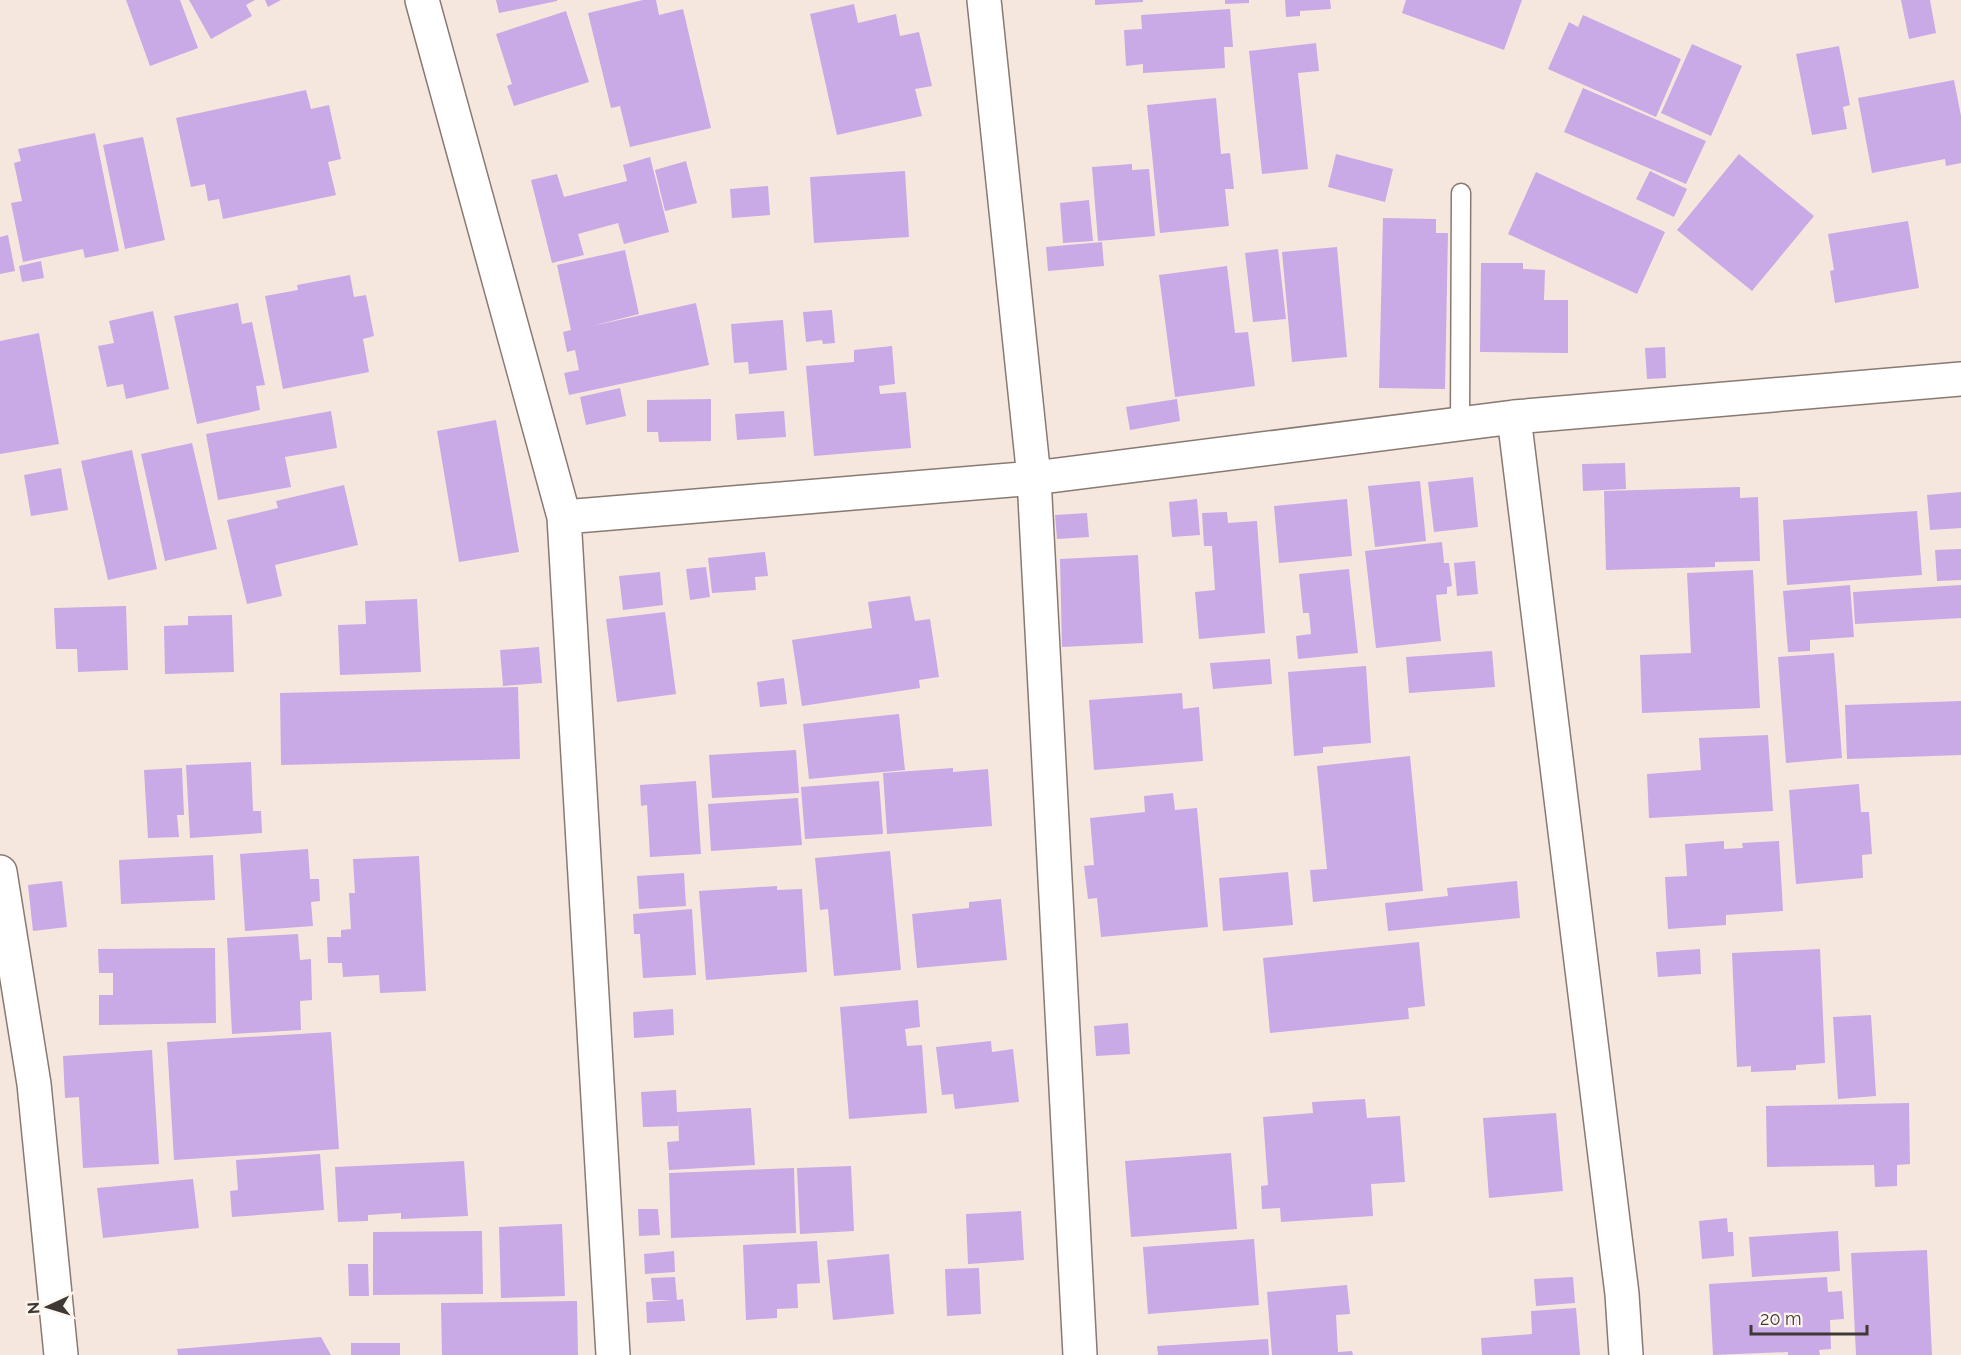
<svg xmlns="http://www.w3.org/2000/svg" width="1961" height="1355" font-family="Raleway,sans-serif">
	<rect width="100%" height="100%" fill="#f6e7de"/>
	<path fill="#c9a9e6" d="M 126,0 L 180,0 L 198,48 L 150,66 Z
		M 189,0 L 255,0 L 246,5 L 252,16 L 211,39 Z
		M 265,0 L 281,0 L 268,7 Z
		M 496,0 L 557,0 L 557,1 L 499,13 Z
		M 643,0 L 656,0 L 659,15 L 683,9 L 711,128 L 630,147 L 620,106 L 611,108 L 588,13 Z
		M 1095,0 L 1143,0 L 1143,2 L 1095,5 Z
		M 1225,0 L 1249,0 L 1249,3 L 1225,4 Z
		M 1285,0 L 1330,0 L 1331,9 L 1300,11 L 1300,16 L 1286,17 Z
		M 1406,0 L 1522,0 L 1504,50 L 1402,13 Z
		M 1901,0 L 1930,0 L 1936,33 L 1909,39 Z
		M 854,4 L 858,23 L 896,14 L 900,36 L 919,32 L 932,86 L 915,89 L 922,116 L 837,135 L 810,14 Z
		M 1230,9 L 1233,47 L 1224,47 L 1225,68 L 1143,73 L 1143,64 L 1126,66 L 1124,30 L 1142,29 L 1141,15 Z
		M 566,11 L 589,82 L 514,106 L 507,86 L 512,84 L 496,34 Z
		M 1583,15 L 1681,59 L 1656,117 L 1548,69 L 1569,22 L 1578,27 Z
		M 1316,43 L 1319,71 L 1298,73 L 1308,169 L 1262,174 L 1249,51 Z
		M 1692,44 L 1742,66 L 1711,136 L 1661,113 Z
		M 1839,46 L 1850,105 L 1843,107 L 1847,129 L 1812,135 L 1796,54 Z
		M 1954,80 L 1961,116 L 1961,163 L 1946,166 L 1945,159 L 1872,173 L 1858,98 Z
		M 1583,88 L 1706,141 L 1686,184 L 1564,132 Z
		M 306,90 L 311,109 L 329,105 L 341,159 L 328,162 L 336,195 L 223,219 L 219,199 L 208,201 L 205,184 L 191,187 L 176,118 Z
		M 1216,98 L 1221,154 L 1230,153 L 1234,189 L 1225,189 L 1229,226 L 1160,233 L 1147,105 Z
		M 95,133 L 119,251 L 85,258 L 83,249 L 23,262 L 11,203 L 22,201 L 14,163 L 21,161 L 18,149 Z
		M 143,137 L 165,240 L 125,249 L 103,145 Z
		M 1336,154 L 1393,169 L 1385,202 L 1328,187 Z
		M 1739,154 L 1814,216 L 1752,291 L 1677,230 Z
		M 650,157 L 669,232 L 624,244 L 618,223 L 578,234 L 584,255 L 552,263 L 531,180 L 557,174 L 564,197 L 627,181 L 623,165 Z
		M 686,161 L 697,203 L 665,211 L 655,170 Z
		M 1132,164 L 1132,170 L 1149,169 L 1155,236 L 1098,241 L 1092,167 Z
		M 905,171 L 909,237 L 814,243 L 810,177 Z
		M 1650,171 L 1687,189 L 1674,217 L 1636,199 Z
		M 1536,172 L 1665,232 L 1637,294 L 1508,234 Z
		M 768,186 L 770,215 L 732,218 L 730,189 Z
		M 1089,200 L 1093,241 L 1063,243 L 1060,203 Z
		M 1383,218 L 1436,219 L 1436,233 L 1448,233 L 1445,389 L 1379,388 Z
		M 1908,221 L 1919,288 L 1835,303 L 1830,271 L 1834,270 L 1828,234 Z
		M 8,235 L 15,271 L 0,274 L 0,237 Z
		M 1102,242 L 1104,266 L 1048,271 L 1046,247 Z
		M 1337,247 L 1347,357 L 1292,362 L 1282,252 Z
		M 1278,249 L 1286,319 L 1253,322 L 1245,253 Z
		M 625,250 L 639,314 L 592,326 L 696,303 L 709,365 L 569,395 L 564,373 L 579,370 L 575,350 L 567,352 L 563,332 L 571,330 L 557,265 Z
		M 41,261 L 44,278 L 22,282 L 19,266 Z
		M 1481,263 L 1523,263 L 1523,269 L 1545,270 L 1544,300 L 1568,300 L 1568,353 L 1480,352 Z
		M 1227,266 L 1235,333 L 1248,332 L 1255,386 L 1175,397 L 1159,275 Z
		M 350,275 L 354,297 L 366,295 L 374,336 L 363,339 L 369,372 L 283,389 L 265,296 L 298,290 L 297,285 Z
		M 238,303 L 242,324 L 252,322 L 265,385 L 256,386 L 260,410 L 197,424 L 174,316 Z
		M 832,310 L 835,343 L 823,344 L 822,340 L 806,342 L 803,312 Z
		M 153,311 L 169,389 L 126,399 L 123,384 L 107,387 L 98,346 L 114,343 L 109,321 Z
		M 783,320 L 787,370 L 749,374 L 748,362 L 734,363 L 731,324 Z
		M 39,333 L 59,444 L 0,454 L 0,341 Z
		M 892,346 L 895,384 L 879,386 L 880,394 L 906,392 L 911,448 L 814,456 L 806,366 L 854,362 L 854,350 Z
		M 1665,347 L 1666,378 L 1647,379 L 1645,348 Z
		M 620,388 L 626,416 L 586,425 L 580,397 Z
		M 711,399 L 711,441 L 659,442 L 658,432 L 647,432 L 647,400 Z
		M 1177,399 L 1180,421 L 1130,430 L 1126,407 Z
		M 331,411 L 337,448 L 285,457 L 291,487 L 218,500 L 206,434 Z
		M 784,411 L 786,437 L 737,440 L 735,414 Z
		M 496,420 L 519,552 L 459,562 L 437,431 Z
		M 192,443 L 217,549 L 165,561 L 141,454 Z
		M 132,450 L 157,569 L 108,580 L 81,461 Z
		M 1625,463 L 1626,489 L 1583,491 L 1582,464 Z
		M 61,468 L 68,510 L 31,516 L 24,475 Z
		M 1473,477 L 1478,527 L 1434,532 L 1428,482 Z
		M 1420,481 L 1426,541 L 1375,547 L 1368,486 Z
		M 344,485 L 358,545 L 275,565 L 282,596 L 247,604 L 227,520 L 278,508 L 276,501 Z
		M 1740,487 L 1740,498 L 1758,497 L 1760,561 L 1715,562 L 1715,567 L 1606,570 L 1604,491 Z
		M 1961,492 L 1961,528 L 1930,530 L 1927,495 Z
		M 1197,499 L 1200,535 L 1172,537 L 1169,502 Z
		M 1347,499 L 1352,556 L 1279,563 L 1274,506 Z
		M 1917,511 L 1922,575 L 1787,585 L 1783,520 Z
		M 1227,512 L 1228,523 L 1257,521 L 1265,633 L 1199,639 L 1195,592 L 1215,590 L 1212,546 L 1204,546 L 1202,513 Z
		M 1087,513 L 1089,537 L 1057,539 L 1055,515 Z
		M 1442,542 L 1444,563 L 1449,563 L 1452,586 L 1447,587 L 1447,594 L 1436,595 L 1441,641 L 1376,648 L 1365,551 Z
		M 1961,549 L 1961,580 L 1937,581 L 1935,550 Z
		M 765,552 L 768,576 L 755,577 L 756,590 L 712,593 L 708,558 Z
		M 1138,555 L 1143,643 L 1062,647 L 1060,559 Z
		M 1475,561 L 1478,594 L 1457,596 L 1454,563 Z
		M 706,567 L 710,597 L 690,600 L 686,569 Z
		M 1349,569 L 1358,653 L 1298,659 L 1296,636 L 1311,634 L 1309,613 L 1303,613 L 1299,574 Z
		M 1753,570 L 1760,708 L 1642,713 L 1640,655 L 1691,653 L 1687,573 Z
		M 660,572 L 663,605 L 623,610 L 619,576 Z
		M 1850,585 L 1854,637 L 1810,640 L 1810,651 L 1788,652 L 1783,591 Z
		M 1961,585 L 1961,618 L 1855,624 L 1853,592 Z
		M 910,596 L 915,621 L 930,619 L 939,677 L 919,680 L 920,688 L 802,706 L 792,640 L 872,628 L 868,602 Z
		M 417,599 L 421,672 L 340,675 L 338,625 L 366,624 L 365,601 Z
		M 126,606 L 128,670 L 78,672 L 77,649 L 56,649 L 54,608 Z
		M 665,612 L 676,694 L 617,702 L 606,619 Z
		M 232,615 L 234,672 L 165,674 L 164,626 L 188,625 L 188,616 Z
		M 539,647 L 542,683 L 503,686 L 500,650 Z
		M 1492,651 L 1495,687 L 1409,693 L 1406,657 Z
		M 1834,653 L 1842,758 L 1786,763 L 1778,657 Z
		M 1270,659 L 1272,684 L 1213,689 L 1210,663 Z
		M 1366,666 L 1371,743 L 1323,747 L 1323,753 L 1294,756 L 1288,672 Z
		M 784,678 L 787,704 L 760,707 L 757,682 Z
		M 518,687 L 520,759 L 281,765 L 280,693 Z
		M 1182,693 L 1183,709 L 1199,707 L 1203,761 L 1094,770 L 1089,700 Z
		M 1961,701 L 1961,755 L 1847,759 L 1845,705 Z
		M 899,714 L 905,770 L 809,779 L 803,724 Z
		M 1768,735 L 1773,811 L 1649,818 L 1647,774 L 1701,770 L 1699,738 Z
		M 796,750 L 799,793 L 712,798 L 709,755 Z
		M 1410,756 L 1423,891 L 1313,902 L 1310,870 L 1327,869 L 1317,766 Z
		M 251,762 L 253,811 L 261,811 L 262,833 L 190,838 L 186,765 Z
		M 182,768 L 184,815 L 177,815 L 179,837 L 148,838 L 144,770 Z
		M 953,768 L 953,772 L 988,769 L 992,826 L 887,834 L 883,773 Z
		M 696,781 L 701,854 L 650,857 L 647,805 L 641,806 L 640,785 Z
		M 879,781 L 883,834 L 805,839 L 801,787 Z
		M 1859,784 L 1861,812 L 1869,812 L 1872,854 L 1862,855 L 1863,878 L 1796,884 L 1789,790 Z
		M 1173,793 L 1175,810 L 1197,808 L 1208,927 L 1101,937 L 1097,898 L 1088,899 L 1084,866 L 1094,865 L 1090,818 L 1145,812 L 1144,796 Z
		M 798,798 L 802,845 L 711,851 L 708,804 Z
		M 1724,841 L 1724,849 L 1743,848 L 1742,843 L 1779,841 L 1783,911 L 1726,915 L 1726,925 L 1668,929 L 1665,877 L 1687,876 L 1685,844 Z
		M 308,849 L 310,879 L 319,879 L 320,901 L 311,902 L 313,926 L 245,931 L 240,854 Z
		M 890,851 L 901,970 L 834,976 L 828,909 L 820,910 L 815,858 Z
		M 213,855 L 215,900 L 121,904 L 119,860 Z
		M 419,856 L 426,991 L 380,993 L 379,975 L 343,977 L 342,963 L 328,963 L 327,937 L 341,937 L 341,930 L 351,929 L 349,893 L 355,893 L 353,859 Z
		M 1288,872 L 1293,925 L 1223,931 L 1219,878 Z
		M 684,873 L 686,906 L 639,909 L 637,876 Z
		M 62,881 L 67,927 L 33,931 L 28,885 Z
		M 1517,881 L 1520,918 L 1388,931 L 1385,903 L 1448,896 L 1447,888 Z
		M 777,886 L 777,890 L 802,889 L 807,972 L 706,980 L 699,891 Z
		M 1001,899 L 1007,960 L 917,968 L 912,914 L 969,908 L 969,902 Z
		M 692,909 L 696,975 L 643,978 L 640,934 L 634,934 L 633,914 Z
		M 298,934 L 300,960 L 311,959 L 312,1000 L 300,1001 L 301,1030 L 232,1034 L 227,938 Z
		M 1419,942 L 1425,1006 L 1408,1008 L 1409,1019 L 1270,1033 L 1263,958 Z
		M 215,948 L 216,1023 L 99,1025 L 99,995 L 113,995 L 113,973 L 99,973 L 98,949 Z
		M 1700,949 L 1701,974 L 1658,977 L 1656,952 Z
		M 1820,949 L 1825,1063 L 1796,1065 L 1796,1070 L 1751,1072 L 1751,1066 L 1737,1067 L 1732,953 Z
		M 918,1000 L 920,1027 L 905,1029 L 907,1046 L 922,1045 L 927,1113 L 849,1119 L 840,1007 Z
		M 673,1009 L 674,1035 L 634,1038 L 633,1012 Z
		M 1871,1015 L 1876,1096 L 1838,1099 L 1833,1017 Z
		M 1128,1023 L 1130,1054 L 1096,1056 L 1094,1026 Z
		M 331,1032 L 339,1149 L 174,1160 L 167,1042 Z
		M 991,1041 L 992,1052 L 1013,1049 L 1019,1102 L 955,1109 L 953,1094 L 942,1095 L 936,1047 Z
		M 152,1050 L 159,1164 L 83,1168 L 79,1097 L 65,1098 L 63,1056 Z
		M 676,1090 L 677,1112 L 751,1108 L 755,1165 L 669,1170 L 667,1142 L 679,1141 L 678,1115 L 678,1126 L 643,1127 L 641,1092 Z
		M 1365,1099 L 1367,1118 L 1400,1116 L 1405,1182 L 1371,1184 L 1373,1216 L 1281,1222 L 1280,1208 L 1262,1209 L 1261,1186 L 1268,1185 L 1263,1117 L 1313,1113 L 1312,1102 Z
		M 1909,1103 L 1910,1164 L 1897,1165 L 1897,1186 L 1875,1187 L 1874,1165 L 1767,1167 L 1766,1106 Z
		M 1556,1113 L 1563,1191 L 1489,1198 L 1483,1118 Z
		M 1231,1153 L 1237,1229 L 1131,1237 L 1125,1161 Z
		M 320,1154 L 324,1210 L 232,1217 L 230,1191 L 238,1190 L 236,1160 Z
		M 464,1161 L 468,1216 L 401,1219 L 401,1213 L 368,1215 L 368,1221 L 338,1222 L 335,1167 Z
		M 851,1166 L 854,1231 L 800,1234 L 797,1168 Z
		M 794,1168 L 796,1233 L 671,1238 L 669,1173 Z
		M 193,1179 L 199,1228 L 103,1238 L 97,1188 Z
		M 638,1209 L 658,1209 L 660,1235 L 639,1236 Z
		M 1021,1211 L 1024,1260 L 968,1264 L 966,1214 Z
		M 1727,1218 L 1728,1232 L 1733,1232 L 1734,1256 L 1702,1259 L 1699,1221 Z
		M 562,1224 L 565,1296 L 501,1298 L 499,1227 Z
		M 482,1231 L 483,1294 L 373,1295 L 373,1232 Z
		M 1838,1231 L 1840,1271 L 1752,1277 L 1749,1237 Z
		M 1254,1239 L 1259,1305 L 1148,1314 L 1143,1247 Z
		M 817,1241 L 820,1283 L 797,1284 L 798,1308 L 777,1309 L 777,1318 L 746,1320 L 743,1245 Z
		M 1927,1250 L 1932,1355 L 1856,1355 L 1851,1253 Z
		M 674,1251 L 675,1272 L 645,1274 L 644,1254 Z
		M 889,1254 L 894,1314 L 833,1320 L 827,1260 Z
		M 348,1264 L 368,1264 L 369,1296 L 349,1296 Z
		M 979,1268 L 981,1314 L 947,1316 L 945,1269 Z
		M 675,1277 L 677,1300 L 683,1299 L 685,1321 L 647,1323 L 646,1302 L 673,1300 L 653,1300 L 651,1278 Z
		M 1573,1277 L 1575,1303 L 1536,1306 L 1534,1279 Z
		M 1827,1277 L 1828,1292 L 1842,1291 L 1844,1319 L 1830,1320 L 1831,1349 L 1819,1350 L 1820,1355 L 1788,1355 L 1788,1352 L 1713,1355 L 1709,1284 Z
		M 1347,1285 L 1350,1314 L 1336,1315 L 1338,1352 L 1352,1351 L 1353,1355 L 1272,1355 L 1267,1292 Z
		M 577,1301 L 578,1355 L 442,1355 L 441,1303 Z
		M 1576,1308 L 1580,1355 L 1482,1355 L 1481,1338 L 1532,1334 L 1531,1311 Z
		M 321,1337 L 331,1355 L 178,1355 L 177,1349 Z
		M 1268,1339 L 1269,1355 L 1158,1355 L 1157,1346 Z
		M 351,1343 L 400,1343 L 400,1355 L 351,1355 Z"/>
	<g fill="none" stroke-linecap="round" stroke-linejoin="round">
		<defs>
			<path id="lane" d="M 1460,424 L 1461,193"/>
			<path id="street" d="M 422,0 L 564,517 L 613,1355
				M 984,0 L 1034,478 L 1080,1355
				M 1514,417 L 1622,1294 L 1626,1355
				M 564,517 L 1034,478 L 1514,417 L 1961,379
				M 0,872 L 34,1084 L 61,1355"/>
		</defs>
		<use href="#lane" stroke="#887a72" stroke-width="21"/>
		<use href="#street" stroke="#887a72" stroke-width="36"/>
		<use href="#lane" stroke="#fff" stroke-width="18"/>
		<use href="#street" stroke="#fff" stroke-width="33"/>
	</g>
	<g transform="translate(48 1307) rotate(266)" stroke="#fff6f0" stroke-width="4.5" paint-order="stroke">
	<path d="M0-4.5L10 22L0 15L-10 22Z" fill="#3f3936"/>
	<text y="-9" font-size="16" font-weight="bold" text-anchor="middle" fill="#3f3936">N</text>
	</g>
	<path d="M1751 1325v9h116v-9" fill="none" stroke="#3f3936" stroke-width="3"/>
	<text x="1760" y="1325" font-size="18" fill="#3f3936" stroke="#fff6f0" stroke-width="4.5" paint-order="stroke">20 m</text>
</svg>
